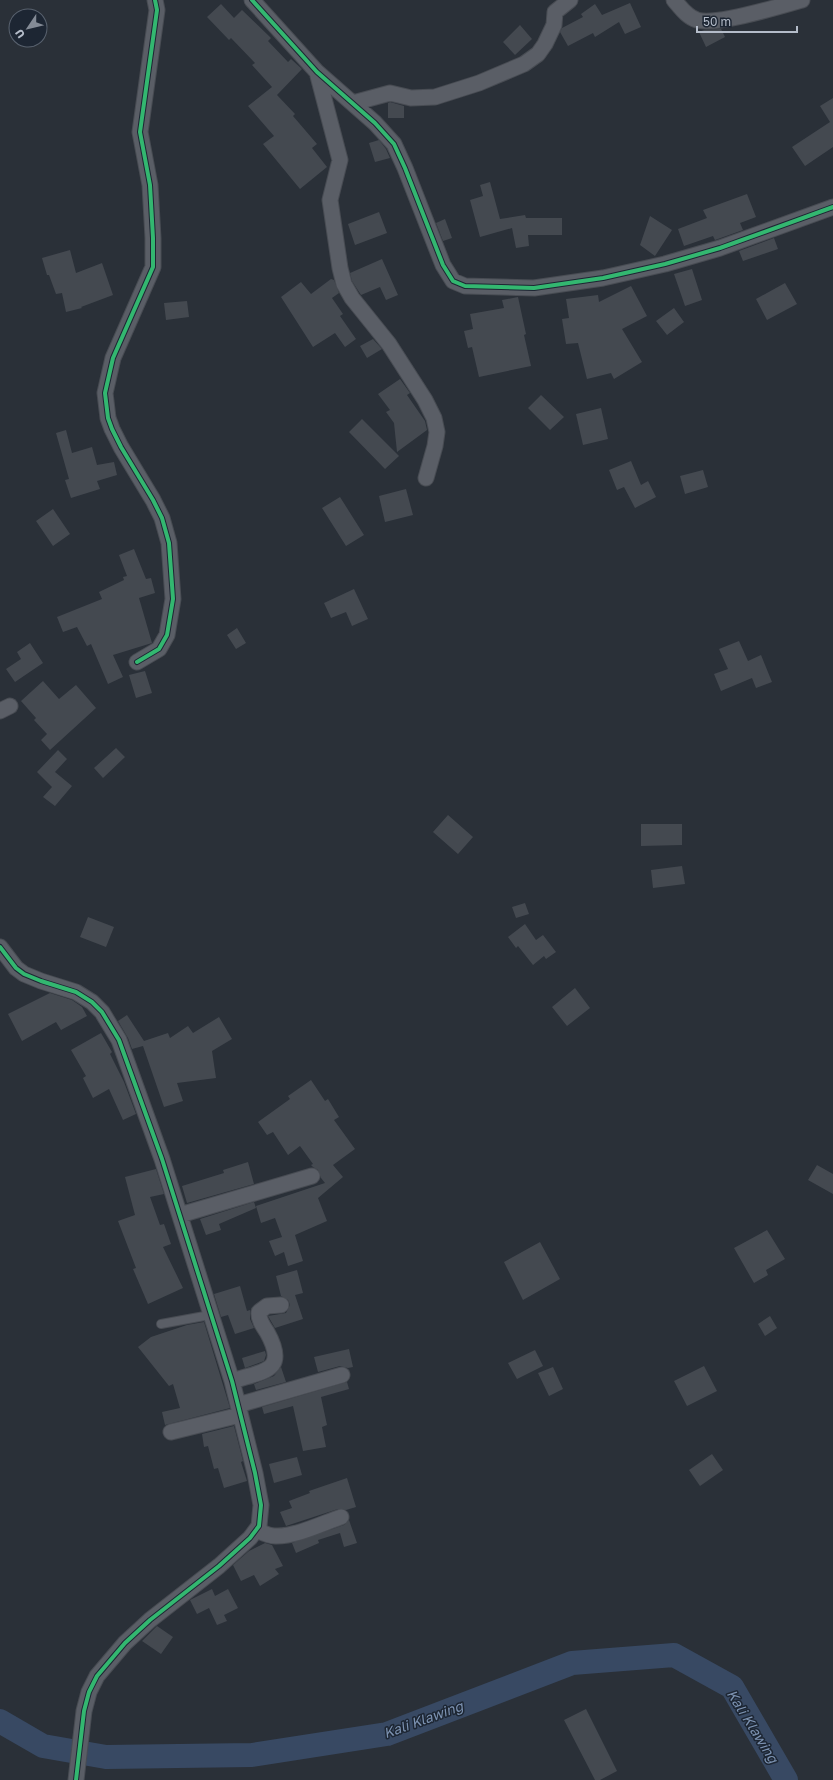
<svg xmlns="http://www.w3.org/2000/svg" width="833" height="1780" font-family="'Golos Text',sans-serif">
	<rect width="100%" height="100%" fill="#2a3038"/>
	<g fill="none" stroke-linecap="round" stroke-linejoin="round">
		<path stroke="#384963" stroke-width="24" d="M 0,1721 L 43,1746 L 106,1757 L 252,1755 L 387,1734 L 572,1663 L 674,1655 L 732,1687 L 786,1780"/>
	</g>
	<path fill="#444950" d="M 630,3 L 641,27 L 625,34 L 619,22 L 595,37 L 593,33 L 568,46 L 560,32 L 562,28 L 583,17 L 581,14 L 595,4 L 602,15 Z
		M 221,4 L 234,18 L 242,10 L 271,38 L 268,41 L 288,62 L 291,59 L 302,69 L 277,95 L 295,114 L 293,116 L 317,144 L 312,148 L 327,167 L 300,189 L 263,144 L 274,136 L 248,106 L 272,87 L 252,65 L 255,63 L 231,38 L 229,40 L 207,17 Z
		M 520,25 L 532,39 L 515,55 L 503,42 Z
		M 721,29 L 725,37 L 706,47 L 699,32 L 704,30 Z
		M 833,98 L 833,147 L 805,166 L 792,147 L 830,122 L 820,106 Z
		M 390,102 L 404,106 L 404,118 L 388,118 L 388,103 Z
		M 379,140 L 386,149 L 390,158 L 375,162 L 369,143 Z
		M 490,182 L 500,219 L 525,215 L 526,218 L 562,218 L 562,235 L 528,235 L 529,246 L 516,248 L 512,228 L 480,237 L 470,200 L 483,196 L 480,185 Z
		M 747,194 L 756,217 L 740,223 L 743,230 L 715,240 L 713,236 L 684,246 L 678,229 L 707,218 L 703,210 Z
		M 379,212 L 387,233 L 355,245 L 348,224 Z
		M 650,216 L 672,230 L 655,256 L 640,245 Z
		M 445,219 L 452,238 L 443,241 L 436,223 Z
		M 774,238 L 778,249 L 743,261 L 739,251 Z
		M 70,250 L 76,273 L 102,263 L 113,295 L 81,307 L 82,308 L 66,312 L 62,293 L 56,294 L 49,275 L 47,275 L 42,258 Z
		M 382,259 L 398,295 L 386,300 L 380,287 L 361,295 L 352,281 L 350,273 Z
		M 692,269 L 702,300 L 685,306 L 674,274 Z
		M 331,279 L 334,280 L 339,293 L 332,298 L 343,314 L 340,316 L 356,339 L 345,347 L 335,333 L 313,347 L 281,297 L 301,282 L 311,294 Z
		M 785,283 L 797,304 L 767,320 L 756,299 Z
		M 631,286 L 647,316 L 622,329 L 642,362 L 614,379 L 611,373 L 587,379 L 578,343 L 566,344 L 562,319 L 569,318 L 566,299 L 598,295 L 599,302 Z
		M 518,297 L 526,334 L 524,335 L 531,366 L 479,377 L 472,347 L 468,348 L 464,331 L 473,329 L 470,314 L 504,308 L 502,300 Z
		M 187,301 L 189,317 L 166,320 L 164,303 Z
		M 674,308 L 684,322 L 667,335 L 656,321 Z
		M 373,339 L 382,349 L 367,358 L 360,346 Z
		M 400,379 L 410,393 L 407,395 L 425,421 L 427,430 L 397,452 L 394,423 L 386,412 L 390,410 L 378,394 Z
		M 541,395 L 564,417 L 550,430 L 528,408 Z
		M 601,408 L 608,439 L 583,445 L 576,414 Z
		M 362,419 L 399,456 L 385,469 L 349,432 Z
		M 66,430 L 72,453 L 92,447 L 97,465 L 114,462 L 117,475 L 97,481 L 100,489 L 71,498 L 65,480 L 69,479 L 56,433 Z
		M 631,461 L 641,485 L 648,481 L 656,497 L 635,508 L 624,487 L 617,490 L 609,470 Z
		M 703,470 L 708,487 L 685,494 L 680,476 Z
		M 406,489 L 413,515 L 385,522 L 379,496 Z
		M 340,497 L 364,535 L 346,546 L 322,508 Z
		M 53,509 L 70,534 L 53,546 L 36,521 Z
		M 134,549 L 146,579 L 151,578 L 155,593 L 139,598 L 152,643 L 113,655 L 123,677 L 108,684 L 91,644 L 87,646 L 77,627 L 63,632 L 57,617 L 102,599 L 99,592 L 124,580 L 123,577 L 127,576 L 119,555 Z
		M 354,589 L 368,619 L 352,626 L 346,612 L 331,618 L 324,603 Z
		M 237,628 L 246,643 L 236,649 L 227,635 Z
		M 739,641 L 748,661 L 761,655 L 772,682 L 756,688 L 752,678 L 721,691 L 714,674 L 728,669 L 719,649 Z
		M 30,643 L 43,663 L 15,682 L 6,669 L 21,659 L 17,652 Z
		M 145,671 L 152,693 L 136,698 L 129,675 Z
		M 43,681 L 59,699 L 76,685 L 96,708 L 50,750 L 41,740 L 47,734 L 34,720 L 36,718 L 21,701 Z
		M 116,748 L 125,757 L 103,778 L 94,768 Z
		M 58,750 L 67,759 L 55,772 L 72,786 L 55,806 L 43,797 L 52,787 L 37,772 Z
		M 448,815 L 473,837 L 458,854 L 433,832 Z
		M 641,824 L 682,824 L 682,845 L 641,846 Z
		M 682,866 L 685,884 L 653,888 L 651,870 Z
		M 525,903 L 529,914 L 516,918 L 512,907 Z
		M 88,917 L 114,927 L 106,947 L 80,937 Z
		M 525,924 L 536,940 L 543,935 L 556,952 L 546,959 L 544,956 L 533,965 L 518,946 L 516,948 L 508,937 Z
		M 575,988 L 590,1008 L 567,1026 L 552,1007 Z
		M 50,993 L 72,1000 L 82,1007 L 87,1016 L 61,1030 L 56,1022 L 22,1041 L 8,1014 Z
		M 127,1015 L 144,1041 L 168,1033 L 170,1038 L 188,1026 L 193,1033 L 219,1017 L 232,1039 L 212,1051 L 216,1078 L 177,1083 L 183,1101 L 164,1107 L 143,1046 L 132,1049 L 128,1038 L 118,1021 Z
		M 101,1033 L 112,1052 L 110,1054 L 124,1082 L 136,1114 L 123,1120 L 109,1089 L 93,1098 L 83,1078 L 86,1076 L 71,1050 Z
		M 311,1080 L 325,1101 L 328,1099 L 339,1117 L 334,1120 L 355,1149 L 333,1165 L 343,1177 L 318,1198 L 327,1221 L 295,1235 L 303,1261 L 288,1266 L 284,1252 L 275,1256 L 269,1241 L 282,1237 L 275,1218 L 261,1223 L 256,1206 L 325,1183 L 321,1178 L 318,1170 L 313,1167 L 311,1165 L 313,1164 L 300,1146 L 288,1155 L 273,1132 L 267,1135 L 258,1122 L 290,1099 L 288,1096 Z
		M 248,1162 L 254,1184 L 187,1203 L 182,1186 L 224,1173 L 223,1170 Z
		M 817,1165 L 833,1174 L 833,1194 L 808,1180 Z
		M 156,1169 L 164,1194 L 150,1197 L 160,1225 L 164,1224 L 171,1244 L 163,1247 L 183,1288 L 148,1304 L 133,1269 L 136,1268 L 118,1221 L 135,1215 L 125,1177 Z
		M 254,1202 L 256,1208 L 219,1224 L 221,1230 L 206,1235 L 200,1219 Z
		M 767,1230 L 785,1259 L 766,1270 L 768,1275 L 754,1283 L 734,1248 Z
		M 540,1242 L 560,1279 L 523,1300 L 504,1262 Z
		M 297,1270 L 303,1293 L 295,1295 L 303,1319 L 275,1328 L 268,1316 L 286,1313 L 290,1305 L 288,1300 L 281,1296 L 276,1276 Z
		M 240,1286 L 247,1311 L 250,1310 L 250,1319 L 254,1328 L 235,1334 L 228,1315 L 221,1317 L 214,1294 Z
		M 770,1316 L 777,1328 L 765,1336 L 758,1324 Z
		M 204,1322 L 230,1408 L 165,1425 L 162,1412 L 180,1408 L 173,1384 L 169,1386 L 138,1347 L 151,1337 L 187,1325 Z
		M 349,1349 L 353,1367 L 348,1368 L 340,1366 L 318,1372 L 314,1357 Z
		M 535,1350 L 543,1366 L 517,1379 L 508,1363 Z
		M 265,1351 L 266,1355 L 264,1361 L 245,1368 L 242,1358 Z
		M 704,1366 L 717,1391 L 687,1406 L 674,1381 Z
		M 281,1367 L 286,1382 L 256,1390 L 254,1384 L 274,1376 Z
		M 553,1367 L 563,1389 L 549,1396 L 538,1373 Z
		M 347,1382 L 349,1389 L 321,1397 L 327,1425 L 322,1427 L 326,1447 L 303,1451 L 293,1406 L 264,1414 L 262,1407 Z
		M 234,1426 L 243,1461 L 241,1462 L 247,1481 L 224,1488 L 218,1468 L 214,1469 L 208,1446 L 204,1447 L 202,1434 Z
		M 712,1454 L 723,1470 L 700,1486 L 689,1470 Z
		M 297,1457 L 302,1475 L 274,1483 L 269,1464 Z
		M 347,1478 L 356,1507 L 346,1510 L 338,1509 L 286,1526 L 280,1512 L 292,1508 L 289,1501 L 310,1493 L 309,1491 Z
		M 349,1520 L 357,1543 L 344,1547 L 340,1533 L 318,1540 L 319,1543 L 296,1553 L 292,1543 L 344,1525 Z
		M 265,1543 L 272,1545 L 283,1566 L 275,1569 L 279,1574 L 260,1586 L 254,1575 L 241,1581 L 233,1565 L 249,1551 Z
		M 212,1589 L 215,1596 L 228,1589 L 238,1608 L 224,1615 L 227,1621 L 217,1625 L 209,1608 L 197,1614 L 190,1600 Z
		M 157,1626 L 173,1637 L 161,1654 L 142,1641 Z
		M 586,1709 L 617,1771 L 600,1780 L 595,1780 L 564,1720 Z"/>
	<g fill="none" stroke-linecap="round" stroke-linejoin="round">
		<defs>
			<path id="lane" d="M 161,1324 L 210,1315"/>
			<path id="street" d="M 252,0 L 317,72 L 375,123 L 394,144 L 405,168 L 443,265 L 453,281 L 465,286 L 534,288 L 603,278 L 665,264 L 720,248 L 833,207
				M 674,0 C 681,8 687,17 697,20 C 715,26 781,6 802,0
				M 317,72 L 340,160 L 330,200 L 340,268 L 344,284 L 352,298 L 389,344 L 425,400 L 434,418 L 437,432 L 435,446 L 426,478
				M 353,103 L 390,93 L 411,98 L 435,97 L 479,83 L 524,64 L 538,54 L 545,44 L 554,25 L 555,12 L 570,0
				M 137,662 L 159,649 L 167,635 L 173,599 L 169,543 L 162,518 L 153,500 L 121,447 L 112,429 L 108,418 L 105,393 L 113,358 L 153,267 L 153,238 L 150,185 L 140,132 L 157,10 L 155,0
				M 0,711 L 10,706
				M 0,947 L 16,968 L 24,974 L 41,981 L 76,992 L 92,1002 L 102,1012 L 119,1040 L 162,1159 L 232,1381 L 255,1473 L 261,1505 L 259,1526 L 250,1538 L 219,1566 L 150,1620 L 125,1643 L 97,1676 L 89,1692 L 84,1711 L 76,1780
				M 180,1215 L 312,1176
				M 232,1381 C 263,1371 289,1372 267,1332 C 263,1326 258,1319 259,1312 L 267,1306 L 281,1305
				M 238,1405 L 342,1375
				M 171,1432 L 240,1415
				M 257,1530 C 263,1533 269,1536 275,1536 C 295,1537 323,1523 341,1517"/>
		</defs>
		<use href="#lane" stroke="#484c53" stroke-width="10"/>
		<use href="#street" stroke="#484c53" stroke-width="17"/>
		<use href="#lane" stroke="#5a5e66" stroke-width="8"/>
		<use href="#street" stroke="#5a5e66" stroke-width="15"/>
		<defs>
			<path id="cycleway" d="M 252,0 L 317,72 L 375,123 L 394,144 L 405,168 L 443,265 L 453,281 L 465,286 L 534,288 L 603,278 L 665,264 L 720,248 L 833,207
				M 137,662 L 159,649 L 167,635 L 173,599 L 169,543 L 162,518 L 153,500 L 121,447 L 112,429 L 108,418 L 105,393 L 113,358 L 153,267 L 153,238 L 150,185 L 140,132 L 157,10 L 155,0
				M 0,947 L 16,968 L 24,974 L 41,981 L 76,992 L 92,1002 L 102,1012 L 119,1040 L 162,1159 L 232,1381 L 255,1473 L 261,1505 L 259,1526 L 250,1538 L 219,1566 L 150,1620 L 125,1643 L 97,1676 L 89,1692 L 84,1711 L 76,1780"/>
		</defs>
		<use href="#cycleway" stroke="#1d2633" stroke-width="6"/>
		<use href="#cycleway" stroke="#33b770" stroke-width="4"/>
	</g>
	<g text-anchor="middle" dominant-baseline="central" stroke-width="3" stroke-linejoin="round" paint-order="stroke">
		<g font-size="14" font-style="italic" fill="#7c92b1" stroke="#1d2633">
			<text transform="translate(423 1719) rotate(-20)">Kali Klawing</text>
			<text transform="translate(753 1726) rotate(58)">Kali Klawing</text>
		</g>
	</g>
	<g transform="translate(28 28) rotate(235)"><circle r="19" fill="#1d2633" stroke="#59626f"/>
	<path d="M0-3L7 15L0 10L-7 15Z" fill="#848b96"/>
	<text y="-6" font-size="11" font-weight="bold" text-anchor="middle" fill="#b4bcc9">U</text>
	</g>
	<path d="M697 26v6h100v-6" fill="none" stroke="#b4bcc9" stroke-width="2"/>
	<text x="703" y="26" font-size="12" fill="#b4bcc9" stroke="#1d2633" stroke-width="3" paint-order="stroke">50 m</text>
</svg>
